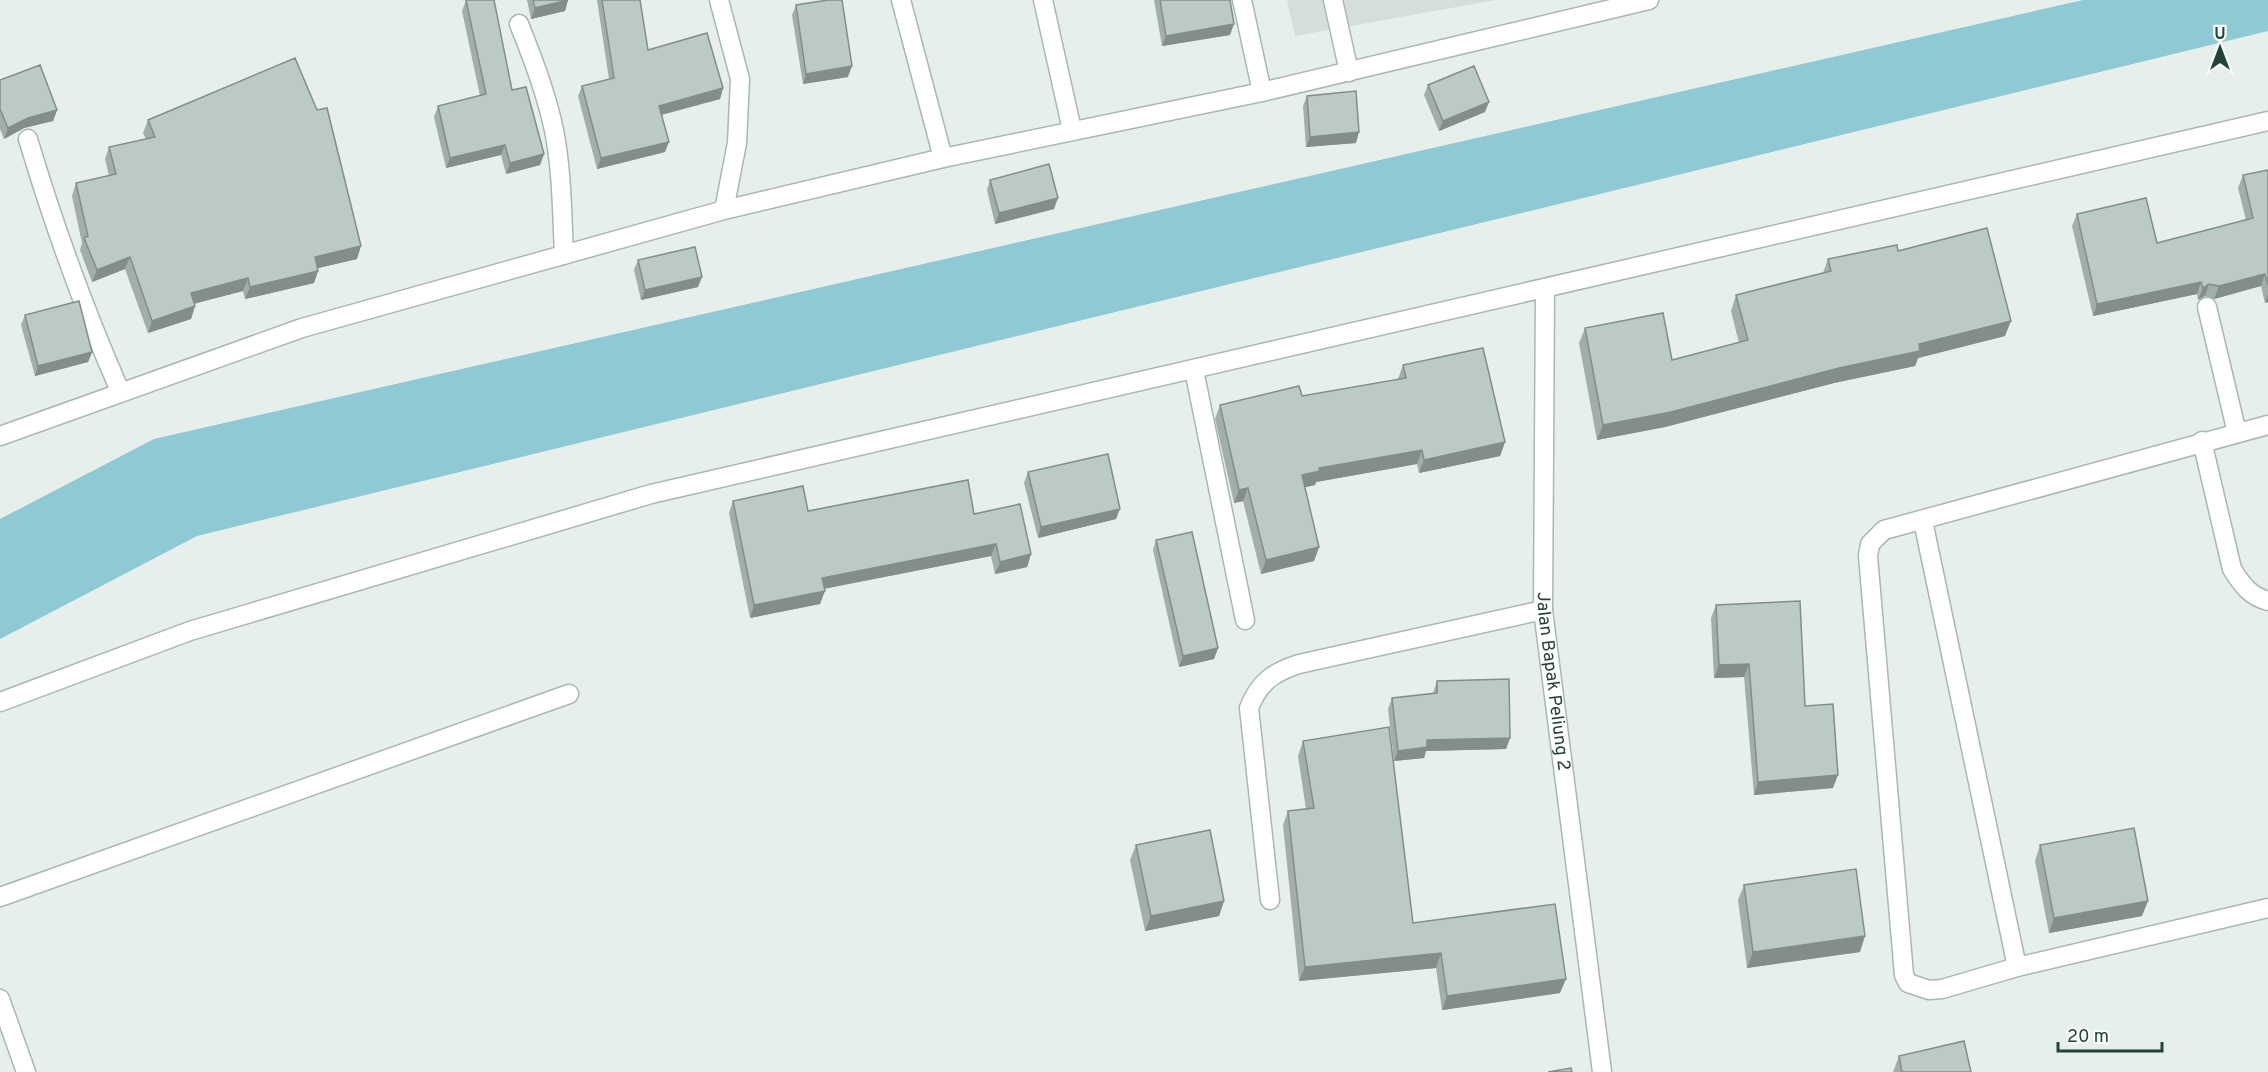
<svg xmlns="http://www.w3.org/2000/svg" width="2268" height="1072" font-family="Overpass,sans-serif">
	<rect width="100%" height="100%" fill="#e6efeb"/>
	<path fill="#d4dfda" d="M 1287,0 L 1496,0 L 1295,36 Z"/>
	<path fill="#8ec9d4" d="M 2083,0 L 2268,0 L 2268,31 L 197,536 L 0,639 L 0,519 L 154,439 Z"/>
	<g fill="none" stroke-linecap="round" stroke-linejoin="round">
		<defs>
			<g id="minor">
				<path d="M 719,0 L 740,79 L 737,143 L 724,210"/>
				<path d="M 901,0 L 943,158"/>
				<path d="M 1043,0 L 1072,130"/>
				<path d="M 1242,0 L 1262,92"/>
				<path d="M 1333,0 L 1349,72"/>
				<path d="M 519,24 C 533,59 546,93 554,130 C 562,171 562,213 564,255"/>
				<path d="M 28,139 C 54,226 84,309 120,391"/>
				<path id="s1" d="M 1545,289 L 1543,610 L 1602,1072"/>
				<path d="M 2207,307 L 2237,433"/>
				<path d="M 1194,370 L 1245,620"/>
				<path d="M 2268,425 L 1884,530 L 1870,544 L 1868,556 L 1904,975 L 1908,983 L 1929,990 L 1942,989 L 2017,967 L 2268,908"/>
				<path d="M 0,436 L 302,328 L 724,210 L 943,158 L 1262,92 L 1649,0"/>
				<path d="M 2202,441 L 2232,569 C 2242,585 2250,596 2268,601"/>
				<path d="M 1923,521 L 2017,967"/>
				<path d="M 0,702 L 190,631 L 651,494 L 2268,121"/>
				<path d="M 0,897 L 569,694"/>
				<path d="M 1270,900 L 1249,708 C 1259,682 1274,672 1299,664 L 1543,610"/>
				<path d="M 0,999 L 26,1072"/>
			</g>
		</defs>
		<use href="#minor" stroke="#a8b8b2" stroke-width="21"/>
		<use href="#minor" stroke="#fff" stroke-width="18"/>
	</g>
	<path fill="#a1aea9" d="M 466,0 L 512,90 L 544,154 L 540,165 L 506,174 L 501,155 L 446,168 L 434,117 L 438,106 L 480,96 L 462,11 Z
		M 527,0 L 568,0 L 565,11 L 531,19 Z
		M 597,0 L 640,0 L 648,50 L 723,88 L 720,99 L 662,115 L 665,152 L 597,169 L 578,96 L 582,86 L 609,79 Z
		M 1154,0 L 1230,0 L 1230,35 L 1162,46 Z
		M 796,5 L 848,77 L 803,84 L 792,15 Z
		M 0,80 L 57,110 L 53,121 L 24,128 L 4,139 L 0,129 Z
		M 1428,85 L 1485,112 L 1439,131 L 1424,95 Z
		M 1307,96 L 1356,143 L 1306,147 L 1303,106 Z
		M 148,120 L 357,259 L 318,268 L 318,271 L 314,283 L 245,299 L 243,291 L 194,303 L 195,306 L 191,319 L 148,333 L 125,269 L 92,282 L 80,250 L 82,243 L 72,196 L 76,183 L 109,176 L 105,159 L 109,147 L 146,139 L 143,133 Z
		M 2268,170 L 2268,302 L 2265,303 L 2261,286 L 2214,299 L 2205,296 L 2198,300 L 2197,294 L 2093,316 L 2072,226 L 2077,214 L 2157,243 L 2246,220 L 2238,188 L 2243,175 Z
		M 990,180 L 1054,209 L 995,224 L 987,190 Z
		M 1898,251 L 2005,336 L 1918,358 L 1915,366 L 1834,383 L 1665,427 L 1597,440 L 1579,343 L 1585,328 L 1672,360 L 1739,343 L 1731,311 L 1736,295 L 1823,273 L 1828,259 Z
		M 638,260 L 698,287 L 641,300 L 634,270 Z
		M 25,315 L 92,352 L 88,362 L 35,376 L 21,325 Z
		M 1403,365 L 1505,442 L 1500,456 L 1419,473 L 1417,464 L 1316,482 L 1315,485 L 1305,487 L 1319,547 L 1314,561 L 1261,574 L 1243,501 L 1234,503 L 1215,419 L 1220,405 L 1302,396 L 1398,379 Z
		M 1028,472 L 1116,519 L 1038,538 L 1024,483 Z
		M 733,501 L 808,511 L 974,514 L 1031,554 L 1027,567 L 995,574 L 991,556 L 824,589 L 820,604 L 750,618 L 729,513 Z
		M 1156,540 L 1218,648 L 1214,659 L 1179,667 L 1153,550 Z
		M 1716,605 L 1833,788 L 1754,795 L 1744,677 L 1714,678 L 1711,618 Z
		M 1437,681 L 1510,738 L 1506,749 L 1426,751 L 1424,758 L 1394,761 L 1388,709 L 1392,698 L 1433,693 Z
		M 1303,741 L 1413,923 L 1560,993 L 1442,1010 L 1436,968 L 1299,981 L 1283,825 L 1288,811 L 1306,809 L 1298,756 Z
		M 1136,845 L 1224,901 L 1219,916 L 1145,931 L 1130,860 Z
		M 2040,845 L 2142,916 L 2049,933 L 2035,861 Z
		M 1744,885 L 1860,952 L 1747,968 L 1738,900 Z
		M 1899,1056 L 1971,1072 L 1893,1072 Z"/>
	<path fill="#838d89" d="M 568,0 L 565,11 L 531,19 L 535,8 Z
		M 1234,24 L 1230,35 L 1162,46 L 1166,36 Z
		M 852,66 L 848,77 L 803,84 L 806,74 Z
		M 723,88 L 720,99 L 656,116 L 659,106 Z
		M 1489,102 L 1485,112 L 1439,131 L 1443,121 Z
		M 57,110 L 53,121 L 24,128 L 4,139 L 8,128 L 28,118 Z
		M 1359,132 L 1356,143 L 1306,147 L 1310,137 Z
		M 669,142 L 665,152 L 597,169 L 601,158 Z
		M 505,145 L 501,155 L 446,168 L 450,158 Z
		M 544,154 L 540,165 L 506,174 L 510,163 Z
		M 1058,198 L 1054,209 L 995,224 L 999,213 Z
		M 361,246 L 357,259 L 310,270 L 315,257 Z
		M 130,257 L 125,269 L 92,282 L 97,270 Z
		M 318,271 L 314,283 L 245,299 L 250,287 Z
		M 2265,274 L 2261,286 L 2214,299 L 2219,286 Z
		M 702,277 L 698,287 L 641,300 L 645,290 Z
		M 248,278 L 243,291 L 186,306 L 191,293 Z
		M 2201,282 L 2197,294 L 2093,316 L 2097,304 Z
		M 2209,284 L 2205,296 L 2198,300 L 2203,288 Z
		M 2268,294 L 2268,302 L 2265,303 Z
		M 195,306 L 191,319 L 148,333 L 152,321 Z
		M 2011,321 L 2005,336 L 1918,358 L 1915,366 L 1834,383 L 1665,427 L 1597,440 L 1603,425 Z
		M 92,352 L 88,362 L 35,376 L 38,366 Z
		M 1505,442 L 1500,456 L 1419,473 L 1424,460 Z
		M 1422,450 L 1417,464 L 1316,482 L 1315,485 L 1297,489 L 1302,475 L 1319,468 Z
		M 1248,488 L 1243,501 L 1234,503 L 1239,490 Z
		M 1120,509 L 1116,519 L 1038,538 L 1041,527 Z
		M 996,544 L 991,556 L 817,590 L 822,578 Z
		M 1319,547 L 1314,561 L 1261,574 L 1266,560 Z
		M 1031,554 L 1027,567 L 995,574 L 1000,562 Z
		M 825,591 L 820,604 L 750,618 L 754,605 Z
		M 1218,648 L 1214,659 L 1179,667 L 1183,656 Z
		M 1749,664 L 1744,677 L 1714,678 L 1719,665 Z
		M 1510,738 L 1506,749 L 1426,751 L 1424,758 L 1394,761 L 1398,751 L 1427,740 Z
		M 1838,775 L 1833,788 L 1754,795 L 1758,782 Z
		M 1224,901 L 1219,916 L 1145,931 L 1151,916 Z
		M 2148,901 L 2142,916 L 2049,933 L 2054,918 Z
		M 1865,936 L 1860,952 L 1747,968 L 1753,952 Z
		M 1441,953 L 1436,968 L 1299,981 L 1305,967 Z
		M 1566,979 L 1560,993 L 1442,1010 L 1447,996 Z"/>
	<path fill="#bbcac4" stroke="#838d89" stroke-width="1.5" d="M 466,0 L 494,0 L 512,90 L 526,87 L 544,154 L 510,163 L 505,145 L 450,158 L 438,106 L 486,94 Z
		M 533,0 L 568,0 L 535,8 Z
		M 602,0 L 640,0 L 648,50 L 707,33 L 723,88 L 659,106 L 669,142 L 601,158 L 582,86 L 614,78 Z
		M 828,0 L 842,0 L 852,66 L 806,74 L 796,5 Z
		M 1160,0 L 1230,0 L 1234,24 L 1166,36 Z
		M 295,58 L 317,110 L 327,108 L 361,246 L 315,257 L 318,271 L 250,287 L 248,278 L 191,293 L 195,306 L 152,321 L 130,257 L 97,270 L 84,238 L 88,236 L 76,183 L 116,174 L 109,147 L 155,137 L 148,120 Z
		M 40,65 L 57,110 L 28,118 L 8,128 L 0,109 L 0,80 Z
		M 1474,66 L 1489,102 L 1443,121 L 1428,85 Z
		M 1356,91 L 1359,132 L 1310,137 L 1307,96 Z
		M 1049,164 L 1058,198 L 999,213 L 990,180 Z
		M 2268,170 L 2268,285 L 2265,274 L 2219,286 L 2209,284 L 2203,288 L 2201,282 L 2097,304 L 2077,214 L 2146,198 L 2157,243 L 2253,218 L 2243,175 Z
		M 1987,228 L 2011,321 L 1919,344 L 1920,351 L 1839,368 L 1671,412 L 1603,425 L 1585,328 L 1663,313 L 1672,360 L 1748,340 L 1736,295 L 1831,271 L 1828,259 L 1897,245 L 1898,251 Z
		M 695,247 L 702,277 L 645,290 L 638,260 Z
		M 79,301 L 92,352 L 38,366 L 25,315 Z
		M 1483,348 L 1505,442 L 1424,460 L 1422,450 L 1319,468 L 1320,471 L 1302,475 L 1319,547 L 1266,560 L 1248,488 L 1239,490 L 1220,405 L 1299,386 L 1302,396 L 1406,378 L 1403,365 Z
		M 1108,454 L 1120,509 L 1041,527 L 1028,472 Z
		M 968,480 L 974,514 L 1020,504 L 1031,554 L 1000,562 L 996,544 L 822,578 L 825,591 L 754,605 L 733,501 L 803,486 L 808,511 Z
		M 1192,532 L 1218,648 L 1183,656 L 1156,540 Z
		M 1800,601 L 1805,706 L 1833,704 L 1838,775 L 1758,782 L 1749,664 L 1719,665 L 1716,605 Z
		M 1509,679 L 1510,738 L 1427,740 L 1427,747 L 1398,751 L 1392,698 L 1437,693 L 1437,681 Z
		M 1389,727 L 1413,923 L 1555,904 L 1566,979 L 1447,996 L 1441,953 L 1305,967 L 1288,811 L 1314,808 L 1303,741 Z
		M 2134,828 L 2148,901 L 2054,918 L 2040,845 Z
		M 1210,830 L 1224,901 L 1151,916 L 1136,845 Z
		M 1856,869 L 1865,936 L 1753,952 L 1744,885 Z
		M 1964,1041 L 1971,1072 L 1902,1072 L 1899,1056 Z
		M 1571,1068 L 1572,1072 L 1548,1072 Z"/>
	<g text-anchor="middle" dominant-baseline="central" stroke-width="5" stroke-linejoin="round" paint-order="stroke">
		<g font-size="18" fill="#24423a" stroke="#f7fbf9">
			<text stroke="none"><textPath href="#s1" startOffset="393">Jalan Bapak Peliung 2</textPath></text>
		</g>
	</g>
	<g transform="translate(2220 48)" stroke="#f7fbf9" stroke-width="4.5" paint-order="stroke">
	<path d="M0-4.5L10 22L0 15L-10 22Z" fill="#24423a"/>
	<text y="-9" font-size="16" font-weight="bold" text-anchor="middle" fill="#24423a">U</text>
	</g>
	<path d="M2058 1042v9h104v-9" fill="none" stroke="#24423a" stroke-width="3"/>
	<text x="2067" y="1042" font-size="18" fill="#24423a" stroke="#f7fbf9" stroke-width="4.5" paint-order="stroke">20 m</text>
</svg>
